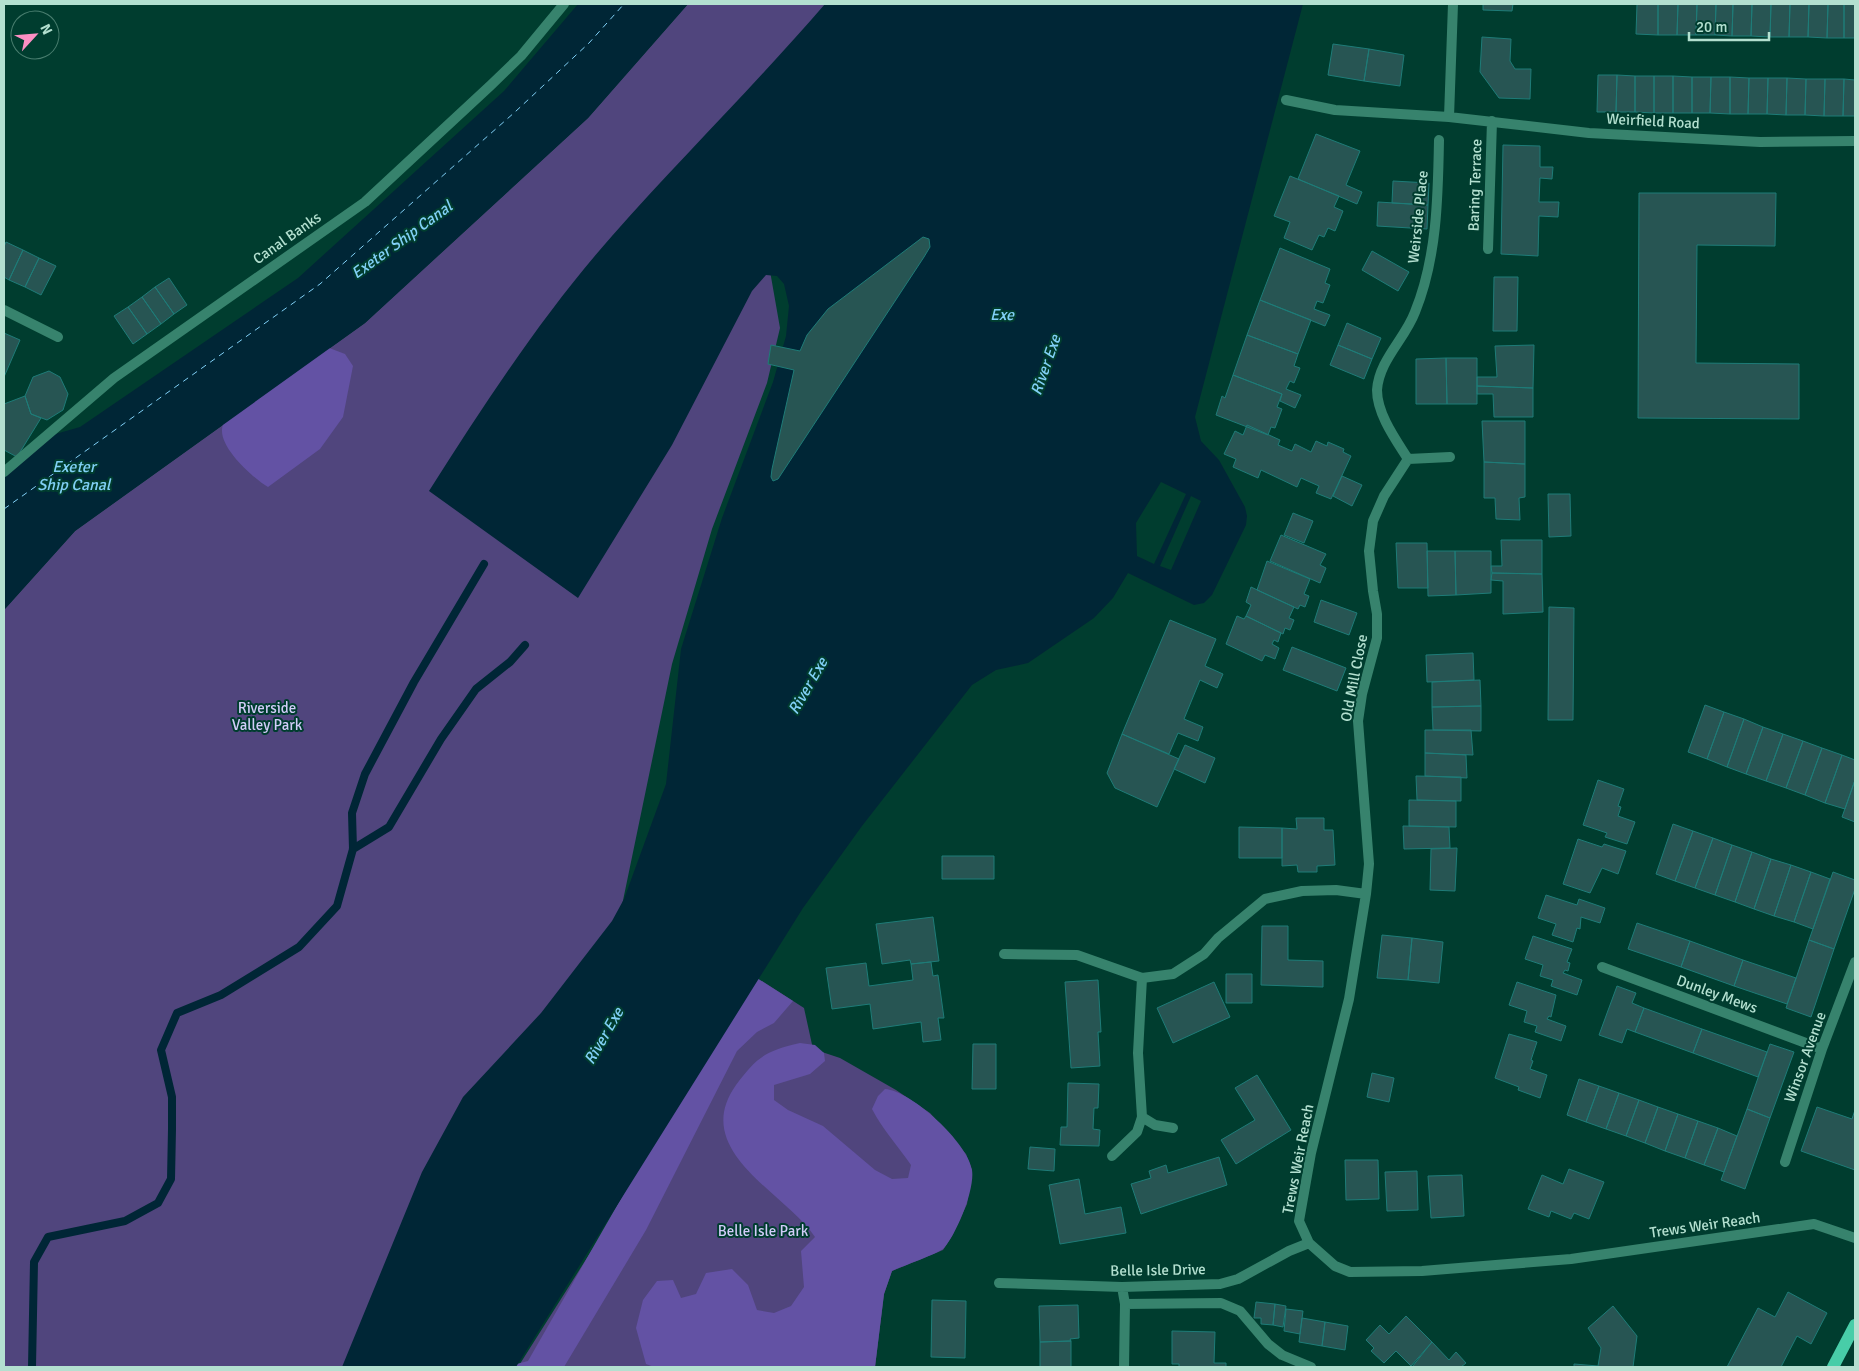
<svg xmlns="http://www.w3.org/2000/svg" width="1859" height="1371" font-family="Signika,sans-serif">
	<rect width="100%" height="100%" fill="#003d2f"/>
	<path fill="#50457d" d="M 688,4 L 939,4 L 770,271 L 780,328 L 767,383 L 712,529 L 672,664 L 620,915 L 353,1367 L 4,1367 L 4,610 L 75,531 L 365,323 L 588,118 Z
		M 762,981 L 804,1008 L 813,1049 L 840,1058 L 896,1090 L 930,1113 L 966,1154 L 972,1170 L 967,1204 L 952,1236 L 943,1250 L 892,1271 L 884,1294 L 875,1367 L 518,1367 Z"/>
	<path fill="#6352a4" d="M 324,346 L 345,354 L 353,366 L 343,417 L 320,449 L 268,487 C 253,478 222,450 222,431 C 222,425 225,418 226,412 Z
		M 727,959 L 793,1001 L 774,1023 L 757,1032 L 737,1051 L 646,1230 L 564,1367 L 505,1367 L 528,1361 L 678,1099 Z
		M 800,1043 L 815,1045 L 824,1053 L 825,1061 L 810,1074 L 774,1085 L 774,1100 L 788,1110 L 823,1126 L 875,1170 L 892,1179 L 908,1178 L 911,1165 C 898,1146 883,1130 872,1109 L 878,1096 L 885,1089 C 912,1091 968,1143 972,1170 C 975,1189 957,1233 944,1248 C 938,1254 902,1266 892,1271 L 884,1294 L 875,1367 L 654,1367 L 646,1364 L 636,1328 L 643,1300 L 657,1281 L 673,1280 L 681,1298 L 696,1294 L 706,1273 L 732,1269 L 748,1285 L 757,1310 L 774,1313 L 791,1306 L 804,1287 L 801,1251 L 815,1237 C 786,1193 689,1151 736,1085 C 757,1057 765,1051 800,1043 Z"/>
	<path fill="#002636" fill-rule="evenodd" d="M 578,4 L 688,4 L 588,118 L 365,323 L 75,531 L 4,610 L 4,476 L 52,435 L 80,427 L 298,278 L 504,91 Z
		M 825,4 L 1303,4 L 1195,417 L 1201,441 L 1219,460 L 1245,507 L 1247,516 L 1246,525 L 1212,595 L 1204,603 L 1194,605 L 1128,573 L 1113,598 L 1094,618 L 1028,663 L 996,670 L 972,685 L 862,826 L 803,908 L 516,1367 L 342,1367 L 422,1172 L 463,1097 L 541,1013 L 612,921 L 624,899 L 666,784 L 681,649 L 722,518 L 773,382 L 786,336 L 789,306 L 784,284 L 777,276 L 766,275 L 752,291 L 672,445 L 578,598 L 429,491 C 485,403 543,314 612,236 C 682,157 757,83 825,4 ZM 1161,482 L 1186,494 L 1154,564 L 1137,556 L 1136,523 ZM 1191,496 L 1201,501 L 1171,570 L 1160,566 Z"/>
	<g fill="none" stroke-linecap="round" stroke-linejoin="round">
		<path stroke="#002636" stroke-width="8" d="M 353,849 L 389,827 L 441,739 L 476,689 L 510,662 L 525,645
			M 32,1367 L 34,1262 L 48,1237 L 125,1221 L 158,1203 L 171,1179 L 172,1129 L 172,1097 L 161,1050 L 177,1013 L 221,995 L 299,947 L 337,906 L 353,849 L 352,813 L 365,774 L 414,682 L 484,564"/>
		<path stroke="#81d0f6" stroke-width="1" stroke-dasharray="6 5" stroke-linecap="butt" d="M 4,509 L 320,284 L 515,112 L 589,43 L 624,4"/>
	</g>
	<path fill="#275553" stroke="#1e7c78" d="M 1483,4 L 1513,4 L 1512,11 L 1483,10 Z
		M 1637,4 L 1658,4 L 1658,35 L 1636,34 Z
		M 1658,4 L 1678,4 L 1677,35 L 1658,35 Z
		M 1678,4 L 1697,4 L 1696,35 L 1677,35 Z
		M 1697,4 L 1716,4 L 1715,35 L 1696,35 Z
		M 1716,4 L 1733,4 L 1732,36 L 1715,35 Z
		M 1733,4 L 1752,4 L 1751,36 L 1732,36 Z
		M 1752,4 L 1771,4 L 1770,37 L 1751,36 Z
		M 1771,4 L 1790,4 L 1789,37 L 1770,37 Z
		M 1790,4 L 1809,4 L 1808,37 L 1789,37 Z
		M 1809,4 L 1828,4 L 1827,38 L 1808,37 Z
		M 1828,4 L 1844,4 L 1844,38 L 1827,38 Z
		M 1844,4 L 1855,4 L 1855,38 L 1844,38 Z
		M 1482,37 L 1511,39 L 1510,61 L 1515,69 L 1531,69 L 1530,99 L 1499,98 L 1480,72 Z
		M 1333,44 L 1369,49 L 1364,81 L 1328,75 Z
		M 1369,49 L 1404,55 L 1400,86 L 1364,81 Z
		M 1598,75 L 1617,75 L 1616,112 L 1597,112 Z
		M 1617,75 L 1635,76 L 1635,112 L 1616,112 Z
		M 1635,76 L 1654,76 L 1654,113 L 1635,112 Z
		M 1654,76 L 1673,76 L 1673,113 L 1654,113 Z
		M 1673,76 L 1692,77 L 1692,113 L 1673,113 Z
		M 1692,77 L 1711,77 L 1710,113 L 1692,113 Z
		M 1711,77 L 1730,77 L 1730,114 L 1710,113 Z
		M 1730,77 L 1749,78 L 1748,114 L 1730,114 Z
		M 1749,78 L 1768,78 L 1767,114 L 1748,114 Z
		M 1768,78 L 1787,78 L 1786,115 L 1767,114 Z
		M 1787,78 L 1806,79 L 1805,115 L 1786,115 Z
		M 1806,79 L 1825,79 L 1824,116 L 1805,115 Z
		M 1825,79 L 1844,79 L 1843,116 L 1824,116 Z
		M 1844,79 L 1855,80 L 1855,116 L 1843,116 Z
		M 1316,134 L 1360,151 L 1346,185 L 1362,192 L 1357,204 L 1298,179 Z
		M 1503,145 L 1540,146 L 1540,167 L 1553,167 L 1552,179 L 1540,178 L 1539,202 L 1559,202 L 1558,217 L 1539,216 L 1538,256 L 1501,254 Z
		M 1290,176 L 1339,196 L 1334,207 L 1343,211 L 1335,231 L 1328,228 L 1324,237 L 1319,235 L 1312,250 L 1284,238 L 1290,222 L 1274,216 Z
		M 1393,181 L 1429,183 L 1428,205 L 1392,203 Z
		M 1639,193 L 1776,193 L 1775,246 L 1697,245 L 1696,363 L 1799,364 L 1799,419 L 1638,418 Z
		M 1378,202 L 1428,205 L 1427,229 L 1377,226 Z
		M 923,237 L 929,239 L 930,247 L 924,257 L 778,479 L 773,481 L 771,477 L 772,469 L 794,370 L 768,364 L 771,345 L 800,351 L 807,335 L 828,309 Z
		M 6,242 L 23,250 L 9,280 L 4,277 L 4,247 Z
		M 1280,248 L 1330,269 L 1325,283 L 1330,285 L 1323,303 L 1317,301 L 1314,309 L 1330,315 L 1325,326 L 1260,300 Z
		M 23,250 L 39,258 L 25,287 L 9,280 Z
		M 1372,251 L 1409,272 L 1398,291 L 1362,270 Z
		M 39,258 L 56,266 L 41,295 L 25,287 Z
		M 1494,277 L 1518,277 L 1517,331 L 1493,331 Z
		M 169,278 L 187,305 L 174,314 L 155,287 Z
		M 155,287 L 174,314 L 161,324 L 142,297 Z
		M 142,297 L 161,324 L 147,334 L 128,307 Z
		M 1260,300 L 1311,320 L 1298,354 L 1247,335 Z
		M 128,307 L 147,334 L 133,344 L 114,316 Z
		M 1347,323 L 1381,338 L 1372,359 L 1338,345 Z
		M 4,333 L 20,340 L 4,377 Z
		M 1247,335 L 1298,354 L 1294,366 L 1300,368 L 1294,383 L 1290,381 L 1286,389 L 1301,395 L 1295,408 L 1280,401 L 1282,394 L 1233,375 Z
		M 1338,345 L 1372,359 L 1364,379 L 1330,365 Z
		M 1534,345 L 1533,388 L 1477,386 L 1477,377 L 1497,377 L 1495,346 Z
		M 1446,358 L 1447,404 L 1416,404 L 1416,359 Z
		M 1446,358 L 1477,358 L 1477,404 L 1447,404 Z
		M 49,371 L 60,377 L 68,394 L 63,410 L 47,420 L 31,414 L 25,396 L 33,377 Z
		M 1233,375 L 1282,394 L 1277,407 L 1282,409 L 1275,428 L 1271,427 L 1268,435 L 1216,415 L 1222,396 L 1225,398 Z
		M 1477,386 L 1533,388 L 1533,417 L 1494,417 L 1493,394 L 1477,394 Z
		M 25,396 L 31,414 L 41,418 L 17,457 L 4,450 L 4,404 Z
		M 1482,421 L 1525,421 L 1525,464 L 1484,462 Z
		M 1247,425 L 1280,440 L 1278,445 L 1292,451 L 1295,444 L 1311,452 L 1316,441 L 1327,446 L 1328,442 L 1344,449 L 1343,452 L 1351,456 L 1331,499 L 1316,493 L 1319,486 L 1301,478 L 1297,487 L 1261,470 L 1258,478 L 1233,467 L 1236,459 L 1224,454 L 1235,431 L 1243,435 Z
		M 1484,462 L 1525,464 L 1525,497 L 1519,498 L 1520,520 L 1496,519 L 1495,498 L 1484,498 Z
		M 1342,476 L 1362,485 L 1352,506 L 1333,496 Z
		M 1548,494 L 1570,494 L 1571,536 L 1549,537 Z
		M 1293,513 L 1313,521 L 1304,543 L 1284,535 Z
		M 1281,535 L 1326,554 L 1320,565 L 1326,568 L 1320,583 L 1270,561 Z
		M 1501,540 L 1542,540 L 1542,574 L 1492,573 L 1491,566 L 1502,566 Z
		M 1396,543 L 1427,543 L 1428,588 L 1398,588 Z
		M 1427,551 L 1455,551 L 1456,595 L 1428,596 Z
		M 1455,551 L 1491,551 L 1491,593 L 1456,595 Z
		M 1267,561 L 1310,579 L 1304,594 L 1309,596 L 1305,607 L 1300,605 L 1298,609 L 1257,590 Z
		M 1492,573 L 1542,574 L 1543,612 L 1503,614 L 1503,581 L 1491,580 Z
		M 1251,587 L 1294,607 L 1289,618 L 1294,620 L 1290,630 L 1285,628 L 1283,634 L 1246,616 L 1251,605 L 1246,602 Z
		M 1321,600 L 1357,613 L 1349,635 L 1314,622 Z
		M 1549,607 L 1574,608 L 1573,720 L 1548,720 Z
		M 1237,616 L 1244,619 L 1246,616 L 1281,633 L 1278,642 L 1274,640 L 1272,644 L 1279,648 L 1275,659 L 1265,655 L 1262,661 L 1226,644 Z
		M 1170,620 L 1216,639 L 1205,666 L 1223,674 L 1217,688 L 1200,680 L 1184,719 L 1203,727 L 1198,741 L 1178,733 L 1169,754 L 1122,734 Z
		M 1292,647 L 1346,668 L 1337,691 L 1283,670 Z
		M 1473,653 L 1474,680 L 1427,682 L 1426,655 Z
		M 1480,680 L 1481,706 L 1432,707 L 1432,682 Z
		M 1705,705 L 1724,712 L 1707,759 L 1688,752 Z
		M 1481,706 L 1481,731 L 1433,730 L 1432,707 Z
		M 1724,712 L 1744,719 L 1727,767 L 1707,759 Z
		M 1744,719 L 1763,727 L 1746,774 L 1727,767 Z
		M 1763,727 L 1783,734 L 1766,781 L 1746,774 Z
		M 1425,730 L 1471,730 L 1473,755 L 1425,753 Z
		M 1122,734 L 1179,759 L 1157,807 L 1115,788 L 1107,773 Z
		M 1783,734 L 1803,741 L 1786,788 L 1766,781 Z
		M 1803,741 L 1822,748 L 1805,795 L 1786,788 Z
		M 1185,745 L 1215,758 L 1205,783 L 1174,769 Z
		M 1822,748 L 1842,755 L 1825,803 L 1805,795 Z
		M 1425,753 L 1466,755 L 1467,778 L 1425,776 Z
		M 1842,755 L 1855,760 L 1855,780 L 1845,809 L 1825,803 Z
		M 1416,776 L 1461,777 L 1461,801 L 1417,800 Z
		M 1598,780 L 1624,789 L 1618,806 L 1621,807 L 1618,816 L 1635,822 L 1627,844 L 1605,837 L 1607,833 L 1583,825 Z
		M 1855,780 L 1855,822 L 1842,817 Z
		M 1409,800 L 1456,801 L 1456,827 L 1409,826 Z
		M 1296,818 L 1324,818 L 1324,830 L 1333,830 L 1335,865 L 1317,866 L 1317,872 L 1298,872 L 1297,865 L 1282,866 L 1282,828 L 1297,829 Z
		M 1673,824 L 1693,831 L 1675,881 L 1656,874 Z
		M 1403,826 L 1449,827 L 1450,848 L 1404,849 Z
		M 1239,827 L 1282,828 L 1282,858 L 1239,858 Z
		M 1693,831 L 1713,838 L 1695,888 L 1675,881 Z
		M 1713,838 L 1732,845 L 1715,895 L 1695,888 Z
		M 1578,839 L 1602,847 L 1604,844 L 1626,851 L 1618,874 L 1602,868 L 1590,893 L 1563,884 Z
		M 1732,845 L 1752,852 L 1735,902 L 1715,895 Z
		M 1457,848 L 1455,891 L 1430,890 L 1431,849 Z
		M 1752,852 L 1771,859 L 1754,909 L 1735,902 Z
		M 942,856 L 994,856 L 994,879 L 942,879 Z
		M 1771,859 L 1791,865 L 1774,916 L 1754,909 Z
		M 1791,865 L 1811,872 L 1794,922 L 1774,916 Z
		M 1811,872 L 1830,879 L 1813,929 L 1794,922 Z
		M 1833,872 L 1855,880 L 1855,889 L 1834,949 L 1809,940 Z
		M 1546,895 L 1577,905 L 1579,899 L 1605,908 L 1600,923 L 1581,917 L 1580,929 L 1577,928 L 1573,942 L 1552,935 L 1556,924 L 1538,918 Z
		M 933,917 L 939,961 L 911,964 L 910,960 L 882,964 L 876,924 Z
		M 1637,923 L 1690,941 L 1681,967 L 1628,949 Z
		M 1262,926 L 1288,926 L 1288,960 L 1323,961 L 1323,987 L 1261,985 Z
		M 1382,935 L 1412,938 L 1408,980 L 1377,978 Z
		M 1533,936 L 1572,949 L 1567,962 L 1570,963 L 1568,971 L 1565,970 L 1563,973 L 1582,980 L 1577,995 L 1551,986 L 1553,980 L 1540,976 L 1543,965 L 1525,959 Z
		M 1412,938 L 1443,942 L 1439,983 L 1408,980 Z
		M 1809,940 L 1834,949 L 1811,1017 L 1786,1008 Z
		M 1690,941 L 1743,960 L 1734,986 L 1681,967 Z
		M 1743,960 L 1796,978 L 1787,1004 L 1734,986 Z
		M 931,962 L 933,976 L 938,975 L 944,1018 L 938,1018 L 941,1040 L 923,1042 L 921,1022 L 873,1029 L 870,1004 L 832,1009 L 826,968 L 866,963 L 869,986 L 913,980 L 911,964 Z
		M 1226,974 L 1252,974 L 1252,1003 L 1226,1003 Z
		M 1098,980 L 1101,1032 L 1098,1032 L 1100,1066 L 1071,1068 L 1065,982 Z
		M 1214,982 L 1230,1017 L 1173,1043 L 1157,1008 Z
		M 1517,982 L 1556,995 L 1551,1017 L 1549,1016 L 1547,1019 L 1566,1026 L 1561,1041 L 1535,1032 L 1537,1026 L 1524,1022 L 1527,1011 L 1509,1005 Z
		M 1617,986 L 1636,993 L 1632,1003 L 1644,1008 L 1635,1032 L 1627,1029 L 1622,1043 L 1599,1035 Z
		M 1644,1008 L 1702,1029 L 1693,1053 L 1635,1032 Z
		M 1702,1029 L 1767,1052 L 1758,1077 L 1693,1053 Z
		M 1509,1034 L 1537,1042 L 1531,1060 L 1533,1061 L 1530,1069 L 1547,1075 L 1540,1098 L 1518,1090 L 1519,1087 L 1495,1078 Z
		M 973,1044 L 996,1044 L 996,1089 L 972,1089 Z
		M 1770,1044 L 1794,1052 L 1770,1118 L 1747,1109 Z
		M 1372,1073 L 1394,1078 L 1389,1102 L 1367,1097 Z
		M 1257,1075 L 1291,1130 L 1236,1164 L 1221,1140 L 1255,1120 L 1235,1088 Z
		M 1579,1079 L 1599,1086 L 1586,1122 L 1567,1115 Z
		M 1068,1083 L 1099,1084 L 1098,1108 L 1094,1108 L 1093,1129 L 1100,1130 L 1099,1146 L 1060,1145 L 1061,1127 L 1067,1127 Z
		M 1599,1086 L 1619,1093 L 1606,1129 L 1586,1122 Z
		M 1619,1093 L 1639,1100 L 1626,1136 L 1606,1129 Z
		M 1639,1100 L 1658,1107 L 1645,1143 L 1626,1136 Z
		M 1658,1107 L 1678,1114 L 1665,1151 L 1645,1143 Z
		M 1817,1107 L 1852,1119 L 1855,1110 L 1855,1170 L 1801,1151 Z
		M 1747,1109 L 1770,1118 L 1745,1189 L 1721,1180 Z
		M 1678,1114 L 1698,1121 L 1685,1158 L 1665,1151 Z
		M 1698,1121 L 1718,1128 L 1704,1165 L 1685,1158 Z
		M 1718,1128 L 1737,1136 L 1724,1172 L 1704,1165 Z
		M 1030,1147 L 1055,1149 L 1054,1171 L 1028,1169 Z
		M 1219,1157 L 1227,1185 L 1141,1214 L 1131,1184 L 1151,1178 L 1149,1171 L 1166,1165 L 1168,1173 Z
		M 1345,1160 L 1378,1160 L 1379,1199 L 1346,1200 Z
		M 1569,1169 L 1604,1182 L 1589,1219 L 1574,1213 L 1571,1219 L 1551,1211 L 1549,1217 L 1528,1209 L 1542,1175 L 1563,1184 Z
		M 1417,1171 L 1418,1210 L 1387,1211 L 1385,1172 Z
		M 1462,1175 L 1464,1216 L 1431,1218 L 1428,1176 Z
		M 1079,1179 L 1085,1214 L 1121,1207 L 1126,1233 L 1060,1244 L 1049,1185 Z
		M 1788,1292 L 1827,1313 L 1811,1344 L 1797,1336 L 1781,1367 L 1727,1367 L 1758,1308 L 1775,1317 Z
		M 932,1300 L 966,1301 L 965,1358 L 931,1357 Z
		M 1256,1302 L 1275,1304 L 1273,1325 L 1261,1324 L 1261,1318 L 1254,1318 Z
		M 1275,1304 L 1286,1306 L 1283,1327 L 1273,1325 Z
		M 1078,1305 L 1079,1338 L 1070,1339 L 1071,1341 L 1040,1342 L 1039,1306 Z
		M 1613,1306 L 1637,1336 L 1633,1367 L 1574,1367 L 1574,1364 L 1598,1366 L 1601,1348 L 1588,1328 Z
		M 1286,1309 L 1303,1311 L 1300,1334 L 1284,1331 Z
		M 1406,1316 L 1432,1342 L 1411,1366 L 1396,1351 L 1384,1363 L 1371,1351 L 1374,1348 L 1366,1340 L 1380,1325 L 1389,1334 Z
		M 1302,1318 L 1325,1322 L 1322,1346 L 1299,1342 Z
		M 1325,1322 L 1348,1326 L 1345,1350 L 1322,1346 Z
		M 1172,1331 L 1215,1332 L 1214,1363 L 1226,1363 L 1226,1367 L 1179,1367 L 1179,1364 L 1172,1364 Z
		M 1071,1341 L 1071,1367 L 1040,1367 L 1040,1342 Z
		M 1432,1342 L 1449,1360 L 1456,1352 L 1466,1363 L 1461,1367 L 1412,1367 Z"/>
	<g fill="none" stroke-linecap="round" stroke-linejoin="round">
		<path stroke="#37836d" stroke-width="10" d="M 1286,100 L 1335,110 L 1449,117 L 1589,133 L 1760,142 L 1855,141
			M 1449,117 L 1453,4
			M 1488,249 L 1492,121
			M 4,310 L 58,337
			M 1408,459 C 1396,440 1377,414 1377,390 C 1379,360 1405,339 1415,312 C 1437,258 1438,197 1439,140
			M 4,472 L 114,378 L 365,202 L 491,85 L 521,56 L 564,4
			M 1366,894 L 1369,864 L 1358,721 L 1362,694 L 1377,638 L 1377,614 L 1373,591 L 1369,551 L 1373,521 L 1384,496 L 1408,459 L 1450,457
			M 1004,954 L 1077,955 L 1142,978 L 1173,974 L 1204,954 L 1218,938 L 1265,899 L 1302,891 L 1336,890 L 1366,894 L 1349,999 L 1311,1153 L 1299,1221 L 1309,1243 L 1335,1266 L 1350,1272 L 1422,1271 L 1571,1259 L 1814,1224 L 1855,1238
			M 1602,967 L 1822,1049
			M 1142,978 L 1138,1053 L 1142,1117 L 1155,1125 L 1173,1128
			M 1112,1156 L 1137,1132 L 1142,1117
			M 1785,1162 L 1822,1049 L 1855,962
			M 999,1283 L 1122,1287 L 1220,1284 L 1238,1279 L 1289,1251 L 1309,1243
			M 1122,1287 L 1125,1304 L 1124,1367
			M 1125,1304 L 1221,1303 L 1240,1311 L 1268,1344 L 1282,1355 L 1311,1367"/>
		<path stroke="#48cda8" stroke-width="12" d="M 1833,1367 L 1855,1325"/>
	</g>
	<g text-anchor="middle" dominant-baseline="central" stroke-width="4" stroke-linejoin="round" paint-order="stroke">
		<g font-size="15" fill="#b3e0d0" stroke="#003d2f">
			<text transform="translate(1653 121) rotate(3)">Weirfield Road</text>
			<text transform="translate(1475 185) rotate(-88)">Baring Terrace</text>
			<text transform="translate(1418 217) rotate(-84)">Weirside Place</text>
			<text transform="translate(287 238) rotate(-35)">Canal Banks</text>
			<text transform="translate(1354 678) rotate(-79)">Old Mill Close</text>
			<text transform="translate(1717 994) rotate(20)">Dunley Mews</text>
			<text transform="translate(1805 1057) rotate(-70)">Winsor Avenue</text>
			<text transform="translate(1298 1159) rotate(-79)">Trews Weir Reach</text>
			<text transform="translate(1705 1225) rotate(-8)">Trews Weir Reach</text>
			<text transform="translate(1158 1270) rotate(-1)">Belle Isle Drive</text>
		</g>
		<g font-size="15" fill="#d2ccf9" stroke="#003d2f">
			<text x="267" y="708">Riverside<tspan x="267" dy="17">Valley Park</tspan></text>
			<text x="763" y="1231">Belle Isle Park</text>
		</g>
		<g font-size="16" font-style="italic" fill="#81d0f6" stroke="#003d2f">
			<text transform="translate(402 240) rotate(-36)">Exeter Ship Canal</text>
			<text x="1002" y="315">Exe</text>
			<text transform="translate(1046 365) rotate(-71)">River Exe</text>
			<text x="74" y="467">Exeter<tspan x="74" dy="18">Ship Canal</tspan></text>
			<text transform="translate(808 686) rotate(-60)">River Exe</text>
			<text transform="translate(604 1036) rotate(-60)">River Exe</text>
		</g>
	</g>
	<rect width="1859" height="1371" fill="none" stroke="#b3e0d0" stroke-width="10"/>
	<g transform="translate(35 35) rotate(64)"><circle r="24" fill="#003d2f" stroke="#487e6f"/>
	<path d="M0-4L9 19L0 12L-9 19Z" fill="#fc8fc3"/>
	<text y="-8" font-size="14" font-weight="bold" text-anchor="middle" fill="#b3e0d0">N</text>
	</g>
	<path d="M1689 32v8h80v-8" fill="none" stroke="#b3e0d0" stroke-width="2.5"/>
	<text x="1696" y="32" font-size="15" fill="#b3e0d0" stroke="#003d2f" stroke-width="4" paint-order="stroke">20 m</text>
</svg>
